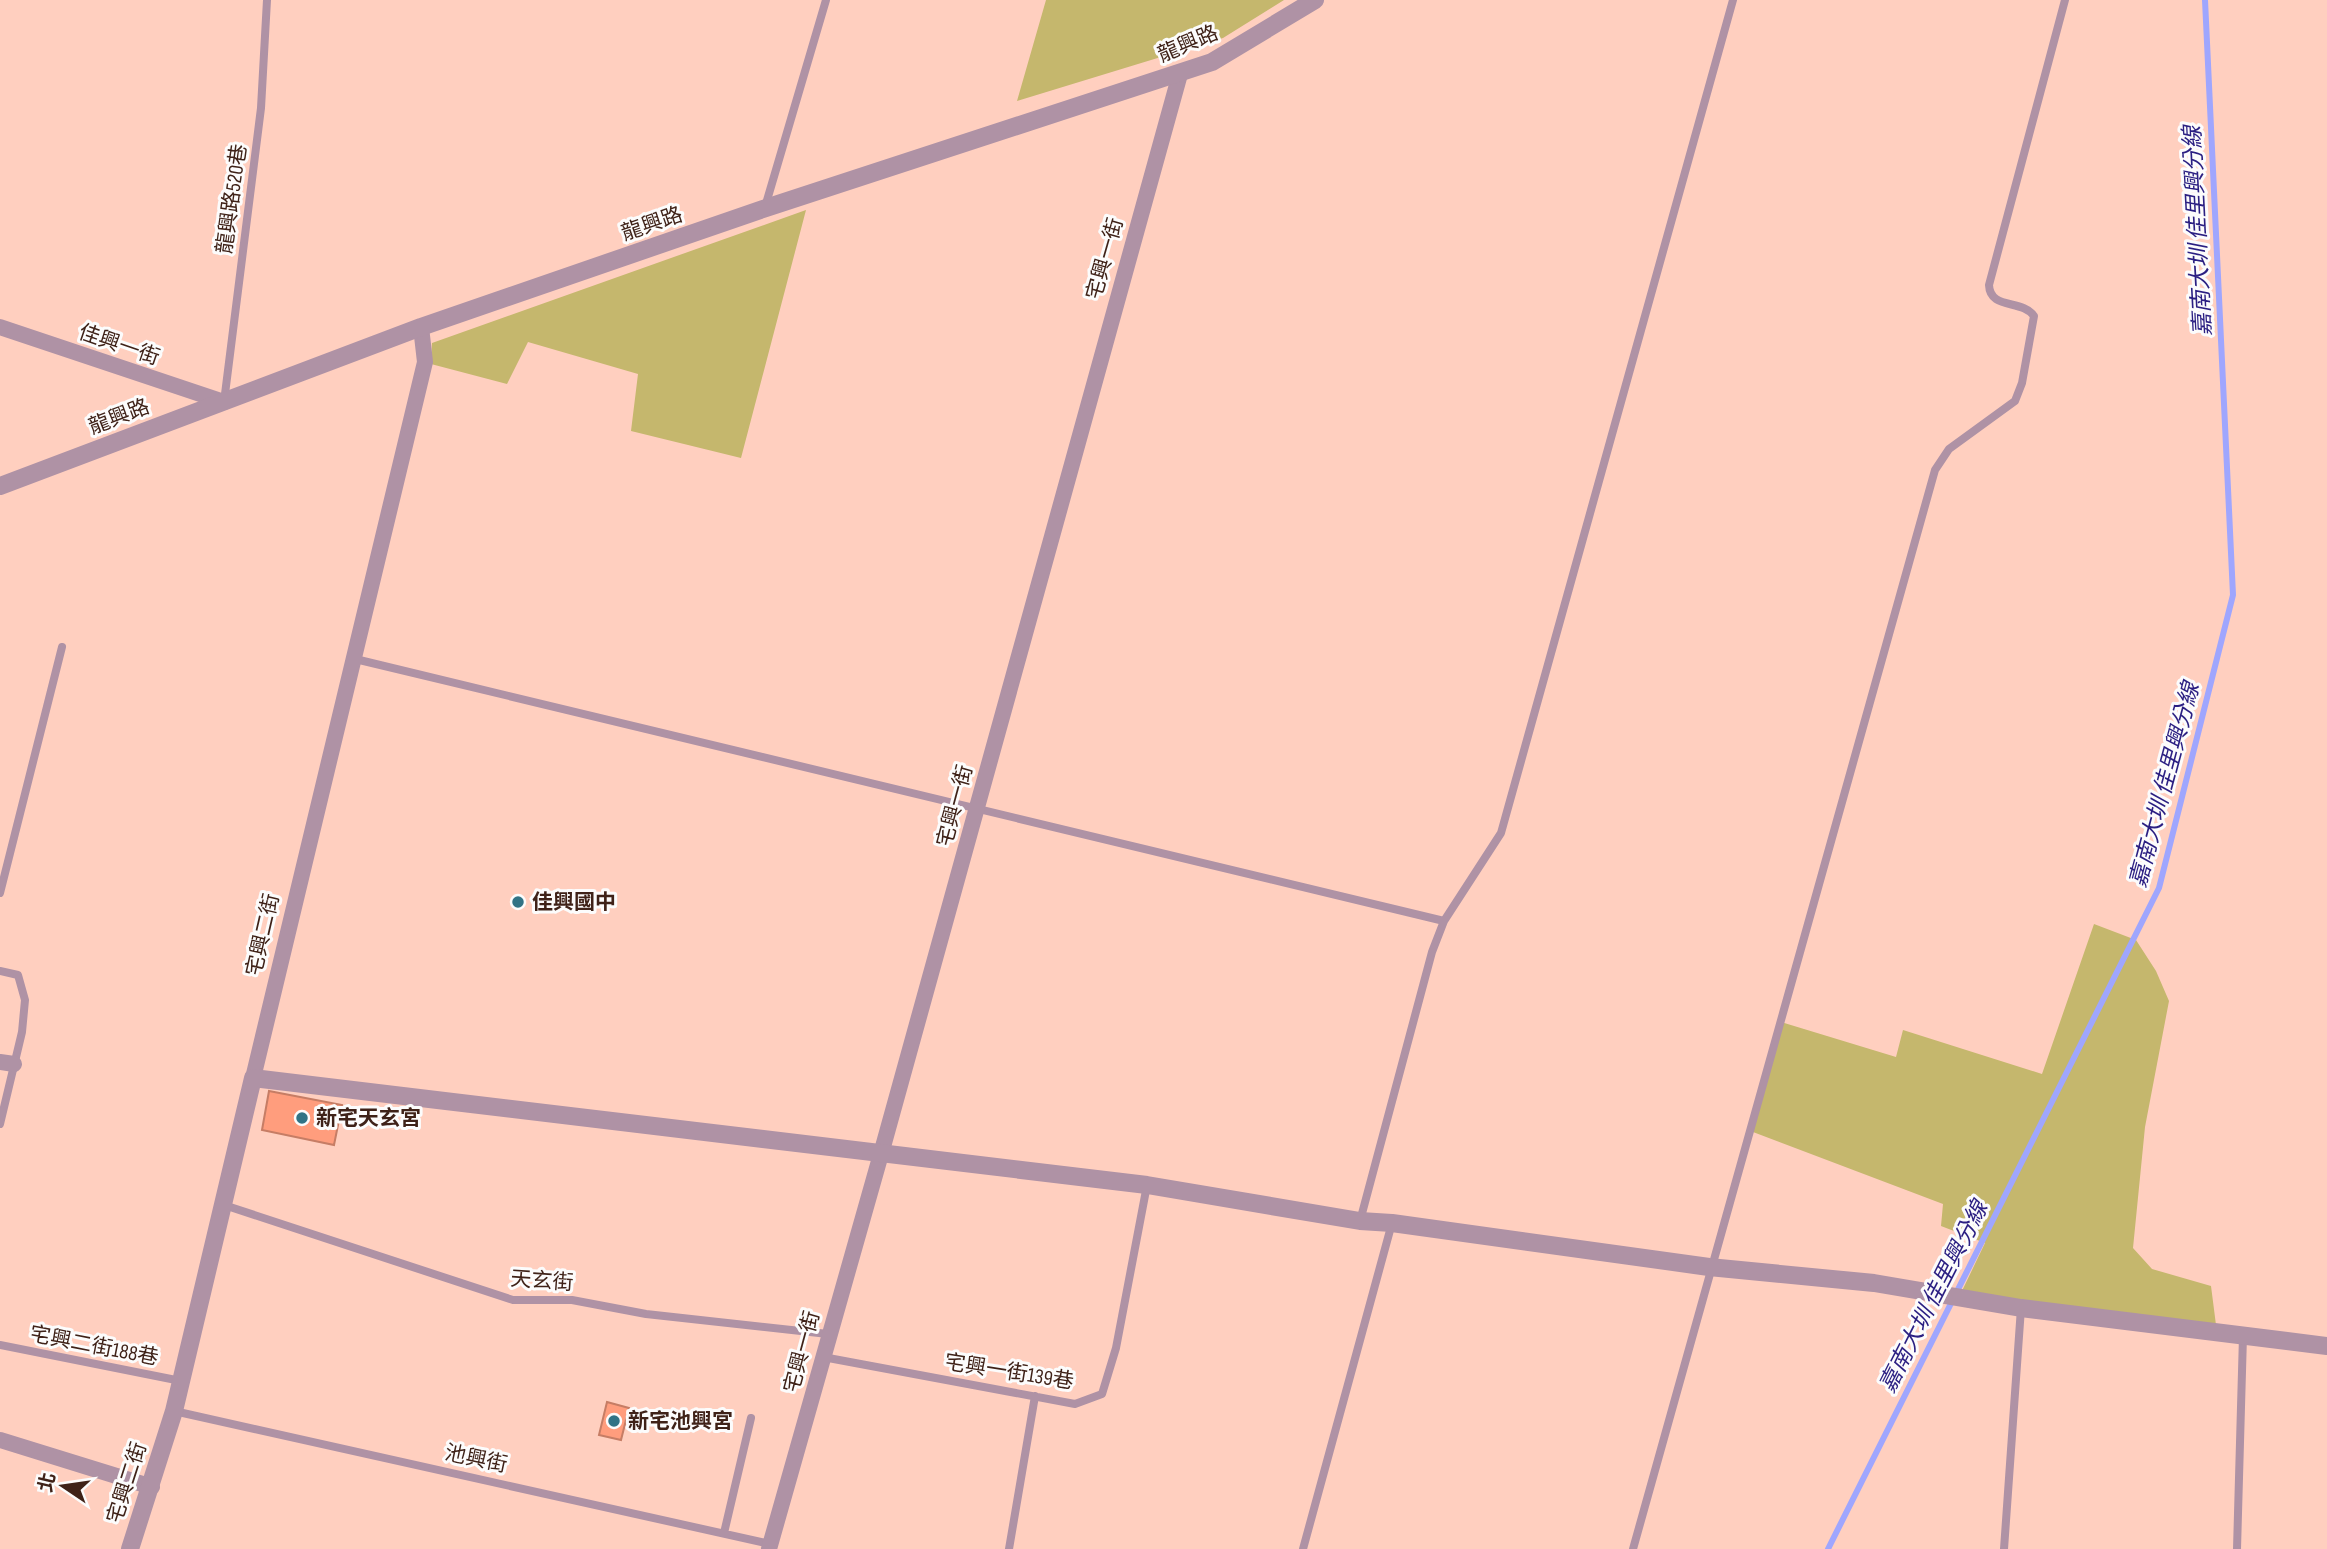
<svg xmlns="http://www.w3.org/2000/svg" width="2327" height="1549" font-family="'Sofia Sans Condensed','Noto Sans TC',sans-serif">
	<rect width="100%" height="100%" fill="#ffcfbf"/>
	<path fill="#c5b76d" d="M 1046,0 L 1284,0 L 1223,38 L 1017,101 Z
		M 806,210 L 741,458 L 631,431 L 638,374 L 528,342 L 507,384 L 431,364 L 432,343 Z
		M 2094,924 L 2136,940 L 2156,971 L 2169,1001 L 2145,1127 L 2133,1248 L 2152,1269 L 2211,1286 L 2216,1325 L 1961,1293 L 1985,1243 L 1941,1226 L 1943,1204 L 1753,1132 L 1781,1022 L 1896,1057 L 1903,1030 L 2042,1074 Z"/>
	<g fill="none" stroke-linecap="round" stroke-linejoin="round">
		<path stroke="#9fa6fe" stroke-width="6" d="M 1828,1549 L 2159,888 L 2233,595 L 2205,0"/>
	</g>
	<path fill="#ff9d7d" stroke="#c67d65" stroke-width="2" d="M 269,1091 L 342,1105 L 334,1145 L 262,1130 Z
		M 607,1402 L 629,1408 L 621,1440 L 599,1435 Z"/>
	<g fill="none" stroke-linecap="round" stroke-linejoin="round">
		<path stroke="#af92a5" stroke-width="8" d="M 765,207 L 826,0
			M 224,402 L 261,108 L 267,0
			M 351,658 L 1444,921
			M 0,893 L 62,647
			M 0,971 L 18,975 L 25,1000 L 22,1032 L 0,1124
			M 224,1205 L 513,1300 L 572,1300 L 646,1314 L 828,1334
			M 1360,1221 L 1432,952 L 1444,921 L 1501,833 L 1733,0
			M 0,1345 L 181,1381
			M 823,1357 L 1075,1404 L 1102,1394 L 1116,1348 L 1147,1185
			M 174,1411 L 770,1544
			M 724,1533 L 751,1418
			M 1009,1549 L 1035,1396
			M 1303,1549 L 1392,1223
			M 1633,1549 L 1935,470 L 1949,449 L 2015,401 L 2022,383 L 2034,316 C 2022,299 1990,310 1989,285 L 2065,0
			M 2004,1549 L 2021,1308
			M 2237,1549 L 2243,1336"/>
		<path stroke="#af92a5" stroke-width="16" d="M 0,327 L 224,402
			M 0,1062 L 14,1064
			M 253,1078 L 425,362 L 421,327
			M 0,1440 L 152,1487
			M 769,1549 L 881,1154 L 1180,74"/>
		<path stroke="#af92a5" stroke-width="18" d="M 0,486 L 421,327 L 763,209 L 1212,62 L 1315,0
			M 130,1549 L 174,1411 L 253,1078 L 1147,1185 L 1360,1221 L 1392,1223 L 1709,1267 L 1874,1283 L 2021,1308 L 2327,1346"/>
	</g>
	<g fill="#317385" stroke="#fcfcfc" stroke-width="2.5">
		<circle cx="518" cy="902" r="7"/>
		<circle cx="302" cy="1118" r="7"/>
		<circle cx="614" cy="1421" r="7"/>
	</g>
	<g text-anchor="middle" dominant-baseline="central" stroke-width="6" stroke-linejoin="round" paint-order="stroke">
		<g font-size="21" fill="#3f2218" stroke="#fcfcfc">
			<text transform="translate(1188 44) rotate(-23)">龍興路</text>
			<text transform="translate(232 199) rotate(-82)">龍興路520巷</text>
			<text transform="translate(652 224) rotate(-19)">龍興路</text>
			<text transform="translate(1105 259) rotate(-74)">宅興一街</text>
			<text transform="translate(119 345) rotate(19)">佳興一街</text>
			<text transform="translate(119 417) rotate(-21)">龍興路</text>
			<text transform="translate(955 806) rotate(-75)">宅興一街</text>
			<text transform="translate(263 935) rotate(-77)">宅興二街</text>
			<text transform="translate(542 1281) rotate(4)">天玄街</text>
			<text transform="translate(94 1346) rotate(11)">宅興二街188巷</text>
			<text transform="translate(802 1352) rotate(-75)">宅興一街</text>
			<text transform="translate(1009 1372) rotate(9)">宅興一街139巷</text>
			<text transform="translate(476 1459) rotate(12)">池興街</text>
			<text transform="translate(127 1483) rotate(-72)">宅興二街</text>
		</g>
		<g font-size="21" font-weight="bold" fill="#3f2218" stroke="#fcfcfc" text-anchor="start">
			<text x="532" y="902">佳興國中</text>
			<text x="316" y="1118">新宅天玄宮</text>
			<text x="628" y="1421">新宅池興宮</text>
		</g>
		<g font-size="23" font-style="italic" fill="#2b1f82" stroke="#fcfcfc">
			<text transform="translate(2198 231) rotate(-93)">嘉南大圳 佳里興分線</text>
			<text transform="translate(2165 785) rotate(-75)">嘉南大圳 佳里興分線</text>
			<text transform="translate(1934 1297) rotate(-63)">嘉南大圳 佳里興分線</text>
		</g>
	</g>
	<g transform="translate(63 1486) rotate(283)" stroke="#fcfcfc" stroke-width="5" paint-order="stroke">
	<path d="M0-5L12 26L0 18L-12 26Z" fill="#3f2218"/>
	<text y="-10" font-size="19" font-weight="bold" text-anchor="middle" fill="#3f2218">北</text>
	</g>
</svg>
